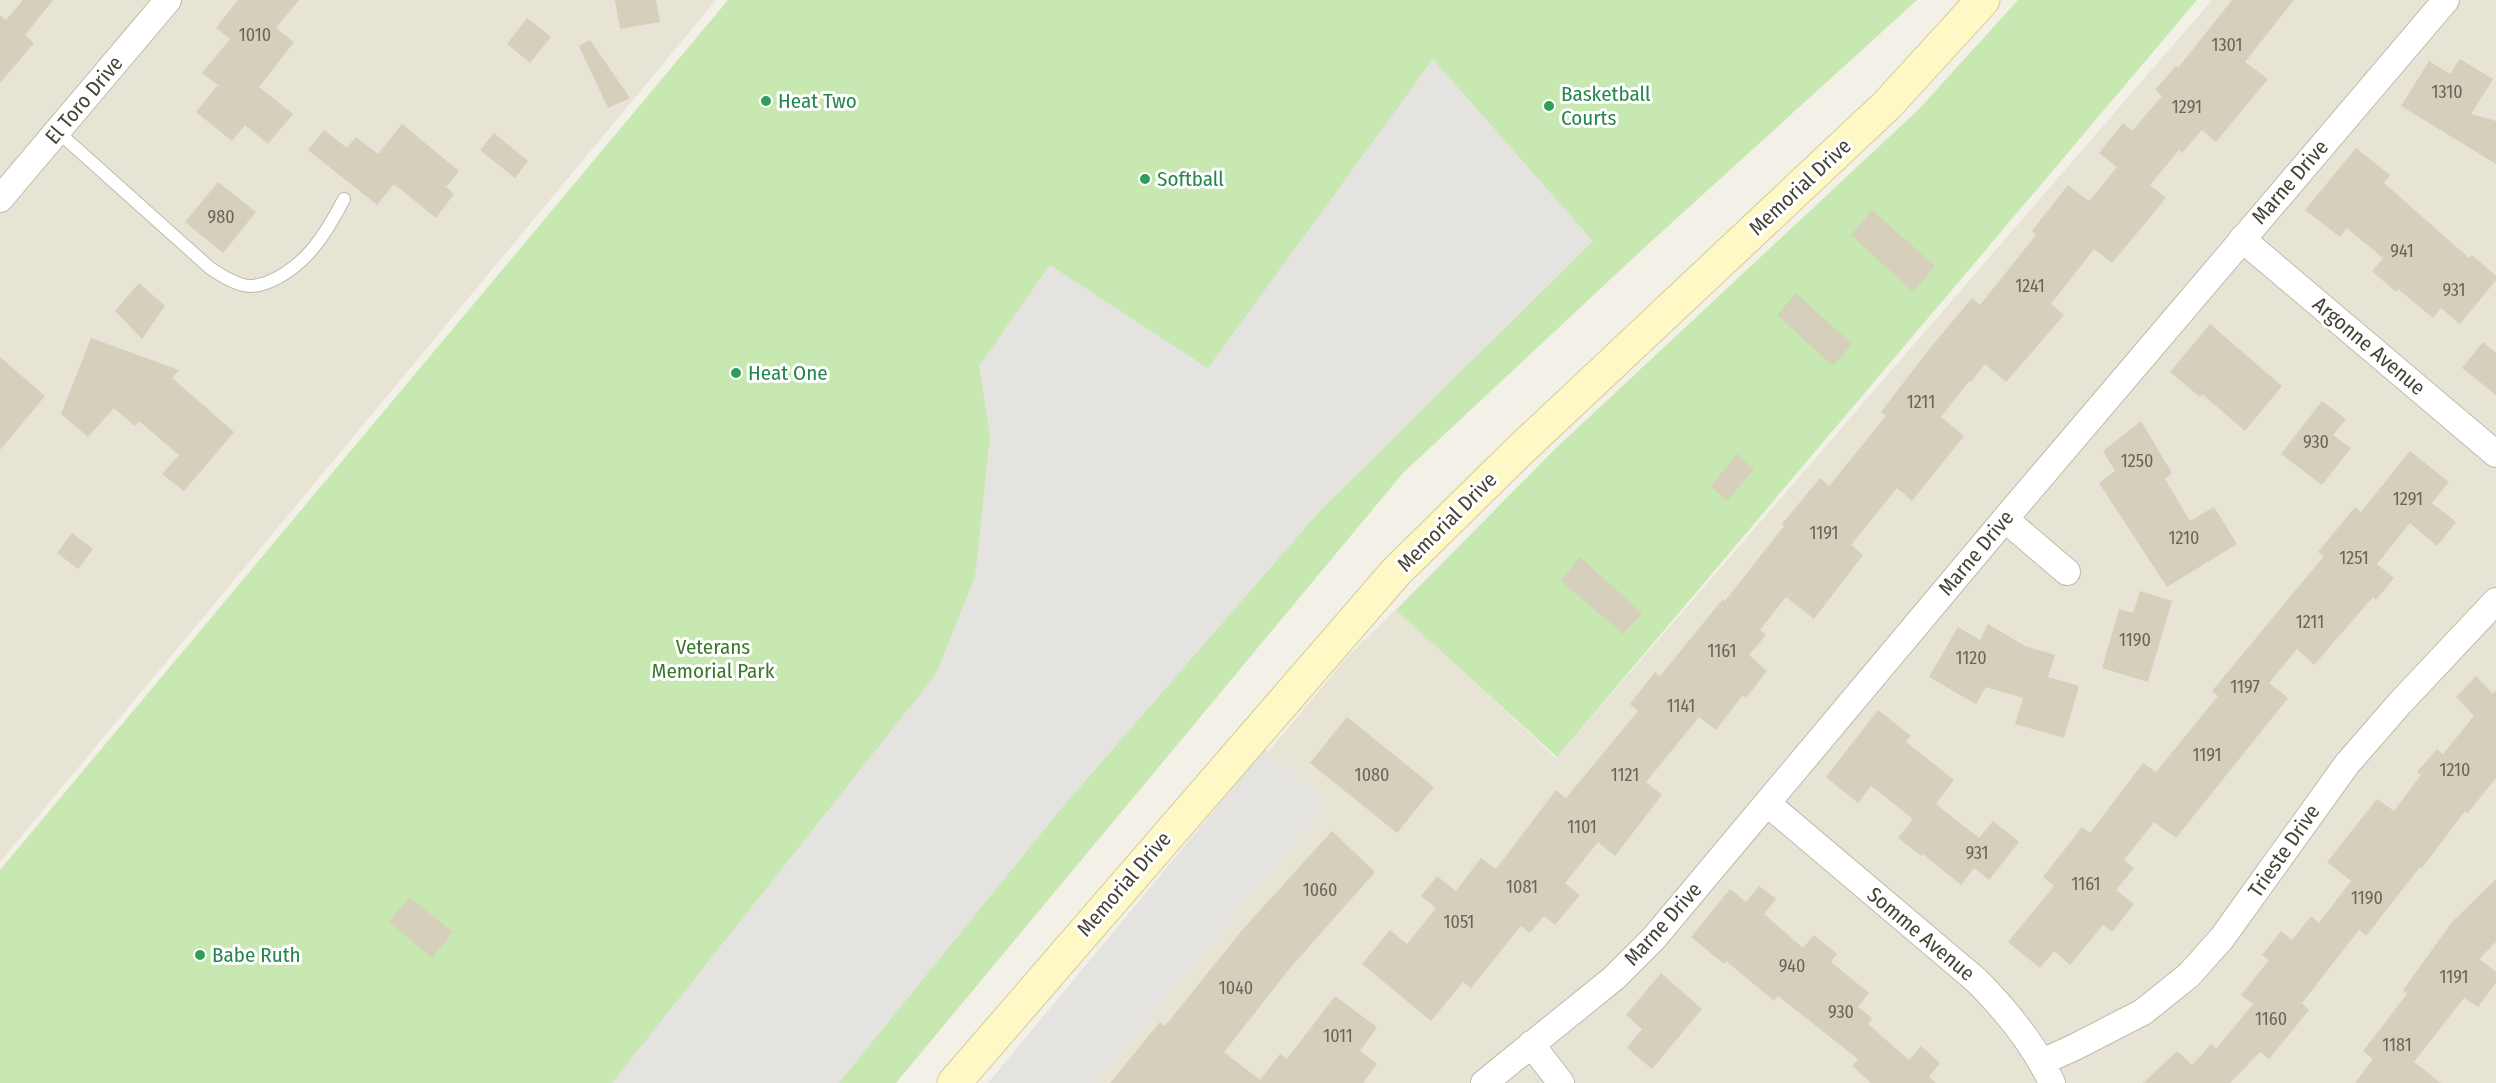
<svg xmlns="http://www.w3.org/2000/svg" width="2496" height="1083" font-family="'Fira Sans Condensed',sans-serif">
	<rect width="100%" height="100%" fill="#f3f1e7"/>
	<path fill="#e7e4d5" d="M 0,0 L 716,0 L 0,862 Z
		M 2212,0 L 2496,0 L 2496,1083 L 991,1083 L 1349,655 L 1396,609 L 1556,758 Z"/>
	<path fill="#c7e8b0" d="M 728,0 L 1917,0 L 1644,248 L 1403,473 L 896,1083 L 0,1083 L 0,870 Z
		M 2018,0 L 2197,0 L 1557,757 L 1396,610 L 1555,449 L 1919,109 Z"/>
	<path fill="#e4e3df" d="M 1433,59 L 1593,241 L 1319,512 L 1061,809 L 839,1083 L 612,1083 L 936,674 L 975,577 L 990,436 L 979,366 L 1050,265 L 1208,368 Z
		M 1265,749 L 1328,803 L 1095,1083 L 988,1083 Z"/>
	<path fill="#d5cfbc" d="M 23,0 L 53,0 L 25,35 L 34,43 L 0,83 L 0,15 L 6,20 Z
		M 238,0 L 299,0 L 276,28 L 294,42 L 259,87 L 293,114 L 268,144 L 245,125 L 232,141 L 196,112 L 218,85 L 202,73 L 230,39 L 216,28 Z
		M 615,0 L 656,0 L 660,22 L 620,29 Z
		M 2232,0 L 2294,0 L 2245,62 L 2268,79 L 2216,142 L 2202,130 L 2182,153 L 2179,150 L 2150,185 L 2166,198 L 2112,263 L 2094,249 L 2051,304 L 2064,315 L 2006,382 L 1985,364 L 1971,382 L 1969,381 L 1941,417 L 1964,436 L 1912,501 L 1897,488 L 1851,545 L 1863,555 L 1814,619 L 1786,597 L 1760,630 L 1766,635 L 1749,655 L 1767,671 L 1746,698 L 1743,695 L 1716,730 L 1699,717 L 1646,782 L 1662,795 L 1615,856 L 1598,842 L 1565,883 L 1580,895 L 1555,925 L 1544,916 L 1530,933 L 1521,926 L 1471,988 L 1463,982 L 1431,1021 L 1362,964 L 1390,930 L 1407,944 L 1436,908 L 1421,896 L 1437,876 L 1456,891 L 1481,858 L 1496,869 L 1556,790 L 1566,798 L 1638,711 L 1630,704 L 1655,672 L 1660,676 L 1723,599 L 1725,601 L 1784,526 L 1782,524 L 1820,478 L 1829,486 L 1886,416 L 1881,412 L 1930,348 L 1972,298 L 1980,305 L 2036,235 L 2032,231 L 2068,185 L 2089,201 L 2117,167 L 2099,153 L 2123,123 L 2132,131 L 2162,96 L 2155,90 L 2176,66 L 2178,68 Z
		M 527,18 L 551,37 L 530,63 L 507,44 Z
		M 590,40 L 630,98 L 608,108 L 579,46 Z
		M 2460,59 L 2493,79 L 2471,114 L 2496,121 L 2496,164 L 2401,106 L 2429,61 L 2450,74 Z
		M 402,124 L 459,171 L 446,187 L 454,194 L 436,218 L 394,184 L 377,205 L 308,150 L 324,130 L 347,148 L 356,137 L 378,154 Z
		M 494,133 L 528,161 L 515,178 L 480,150 Z
		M 2356,148 L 2390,175 L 2384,183 L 2469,258 L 2472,255 L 2496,276 L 2496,280 L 2460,324 L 2441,308 L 2433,318 L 2398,289 L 2396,292 L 2372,271 L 2383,258 L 2347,228 L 2340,237 L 2305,210 Z
		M 218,182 L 256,212 L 223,253 L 185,222 Z
		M 1872,210 L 1935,266 L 1913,292 L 1851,235 Z
		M 139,283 L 165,306 L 142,339 L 115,311 Z
		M 1796,293 L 1852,344 L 1833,366 L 1777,315 Z
		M 2210,324 L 2282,386 L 2245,431 L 2202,394 L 2200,397 L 2170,372 Z
		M 91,338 L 179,370 L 172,378 L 234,432 L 184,491 L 162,474 L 179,455 L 139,421 L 135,426 L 114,408 L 88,437 L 61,414 Z
		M 2483,342 L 2496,353 L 2496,395 L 2462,368 Z
		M 0,357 L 45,396 L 0,450 Z
		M 2322,401 L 2346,419 L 2333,435 L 2351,448 L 2322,485 L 2281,454 Z
		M 2141,421 L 2172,473 L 2165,479 L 2190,521 L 2214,507 L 2237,544 L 2167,587 L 2099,483 L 2115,471 L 2103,451 Z
		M 2410,451 L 2449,482 L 2432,503 L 2456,522 L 2437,546 L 2410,523 L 2377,564 L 2394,578 L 2376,600 L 2373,597 L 2314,665 L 2297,649 L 2269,683 L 2288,698 L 2176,838 L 2154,822 L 2124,860 L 2134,868 L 2116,890 L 2134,904 L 2112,932 L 2103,925 L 2070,965 L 2054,951 L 2040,968 L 2008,942 L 2054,886 L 2043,877 L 2082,827 L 2090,833 L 2143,763 L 2156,772 L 2218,696 L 2212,691 L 2324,556 L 2318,552 L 2355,507 L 2361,512 Z
		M 1737,454 L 1754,469 L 1727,501 L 1711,486 Z
		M 72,533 L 93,549 L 78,569 L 57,553 Z
		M 1580,557 L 1642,613 L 1623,634 L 1561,581 Z
		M 2140,591 L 2172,601 L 2148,682 L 2102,668 L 2119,609 L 2133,613 Z
		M 1988,624 L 2025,646 L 2055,655 L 2048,677 L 2079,686 L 2064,738 L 2015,724 L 2023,698 L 1986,687 L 1976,704 L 1929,677 L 1958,627 L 1980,640 Z
		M 2476,676 L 2493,694 L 2496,690 L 2496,778 L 2467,814 L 2465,811 L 2422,868 L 2420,867 L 2366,936 L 2359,930 L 2302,1003 L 2309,1010 L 2269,1059 L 2260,1052 L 2230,1083 L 2143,1083 L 2177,1051 L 2192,1065 L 2211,1044 L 2216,1049 L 2253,1004 L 2241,995 L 2269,960 L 2262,955 L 2281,931 L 2292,940 L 2311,916 L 2319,923 L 2351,881 L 2327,862 L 2377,799 L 2394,811 L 2421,775 L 2417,772 L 2437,749 L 2443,754 L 2474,716 L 2456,697 Z
		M 1878,710 L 1911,736 L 1906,742 L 1954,780 L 1936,804 L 1979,838 L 1993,821 L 2019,842 L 1989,880 L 1974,868 L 1961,885 L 1923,854 L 1921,856 L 1898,838 L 1913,819 L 1871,786 L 1858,803 L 1826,777 Z
		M 1347,717 L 1434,787 L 1397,833 L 1310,763 Z
		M 1332,831 L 1375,872 L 1290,968 L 1224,1052 L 1260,1080 L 1280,1054 L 1287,1059 L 1335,996 L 1377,1027 L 1360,1051 L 1377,1064 L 1363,1083 L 1110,1083 L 1160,1022 L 1165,1026 L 1243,929 Z
		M 2496,879 L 2496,942 L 2479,959 L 2496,972 L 2496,983 L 2478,1007 L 2464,998 L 2414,1062 L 2441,1083 L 2355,1083 L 2373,1059 L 2363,1051 L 2407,994 L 2403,990 L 2452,922 Z
		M 1759,886 L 1776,899 L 1764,914 L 1803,948 L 1814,935 L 1837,954 L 1831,962 L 1869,993 L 1858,1007 L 1872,1018 L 1868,1024 L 1909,1060 L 1921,1046 L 1940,1063 L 1929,1077 L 1936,1083 L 1871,1083 L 1852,1066 L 1858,1059 L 1778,996 L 1774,1001 L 1726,961 L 1724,964 L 1691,937 L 1730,889 L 1746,902 Z
		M 409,897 L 453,932 L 432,958 L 389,922 Z
		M 1661,973 L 1702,1009 L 1652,1069 L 1627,1048 L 1642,1029 L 1626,1015 Z"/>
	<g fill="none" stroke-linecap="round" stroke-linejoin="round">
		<defs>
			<path id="lane" d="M 57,131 L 210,268 C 220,275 232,282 243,285 C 250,287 260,285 266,283 C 305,268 326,234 344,199"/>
			<path id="street" d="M 0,199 L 168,0
				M 2242,239 L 2496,454
				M 2005,519 L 2067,572
				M 1768,804 L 1976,980 C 2006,1010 2034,1044 2052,1083
				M 1531,1044 L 1561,1083
				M 2042,1062 L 2075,1047 L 2143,1012 L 2189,975 L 2222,938 L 2347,764 L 2400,703 L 2496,601
				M 1484,1083 L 1614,978 L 1654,938 L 2005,519 L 2446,0"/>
			<path id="secondary" d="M 954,1083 L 1396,572 L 1517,453 L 1887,105 L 1983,0"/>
		</defs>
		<use href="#lane" stroke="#bfbaaa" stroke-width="14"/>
		<use href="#street" stroke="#bfbaaa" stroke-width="28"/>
		<use href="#secondary" stroke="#d3cc97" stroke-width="35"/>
		<use href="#lane" stroke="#fff" stroke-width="12"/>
		<use href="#street" stroke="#fff" stroke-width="26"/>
		<use href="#secondary" stroke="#fef8c6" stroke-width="33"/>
	</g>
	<g fill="#2e9e5b" stroke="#fff" stroke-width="2">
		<circle cx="766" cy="101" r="6"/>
		<circle cx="1549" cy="106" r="6"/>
		<circle cx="1145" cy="179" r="6"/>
		<circle cx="736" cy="373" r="6"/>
		<circle cx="200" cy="955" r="6"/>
	</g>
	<g text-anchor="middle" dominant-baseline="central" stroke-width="6" stroke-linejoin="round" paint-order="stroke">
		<g font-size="18" fill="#6a6558">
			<text x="255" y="35">1010</text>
			<text x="2227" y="45">1301</text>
			<text x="2447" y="92">1310</text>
			<text x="2187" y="107">1291</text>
			<text x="221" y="217">980</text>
			<text x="2402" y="251">941</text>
			<text x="2030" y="286">1241</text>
			<text x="2454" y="290">931</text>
			<text x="1921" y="402">1211</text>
			<text x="2316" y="442">930</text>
			<text x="2137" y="461">1250</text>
			<text x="2408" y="499">1291</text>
			<text x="1824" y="533">1191</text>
			<text x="2184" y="538">1210</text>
			<text x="2354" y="558">1251</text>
			<text x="2310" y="622">1211</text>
			<text x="2135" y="640">1190</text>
			<text x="1722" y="651">1161</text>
			<text x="1971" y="658">1120</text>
			<text x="2245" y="687">1197</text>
			<text x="1681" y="706">1141</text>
			<text x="2207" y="755">1191</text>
			<text x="2455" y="770">1210</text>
			<text x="1372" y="775">1080</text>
			<text x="1625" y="775">1121</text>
			<text x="1582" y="827">1101</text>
			<text x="1977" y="853">931</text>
			<text x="2086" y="884">1161</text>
			<text x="1522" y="887">1081</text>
			<text x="1320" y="890">1060</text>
			<text x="2367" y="898">1190</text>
			<text x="1459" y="922">1051</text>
			<text x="1792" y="966">940</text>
			<text x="2454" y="977">1191</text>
			<text x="1236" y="988">1040</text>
			<text x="1841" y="1012">930</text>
			<text x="2271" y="1019">1160</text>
			<text x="1338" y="1036">1011</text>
			<text x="2397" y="1045">1181</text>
		</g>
		<g font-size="21" fill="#27864d" stroke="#fff" text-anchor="start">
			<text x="1561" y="94">Basketball<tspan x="1561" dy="24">Courts</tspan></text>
			<text x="778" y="101">Heat Two</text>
			<text x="1157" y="179">Softball</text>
			<text x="748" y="373">Heat One</text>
			<text x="212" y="955">Babe Ruth</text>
		</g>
		<g font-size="21" fill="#464236" stroke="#fff">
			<text transform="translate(84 100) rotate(-50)">El Toro Drive</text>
			<text transform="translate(2290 182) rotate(-49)">Marne Drive</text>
			<text transform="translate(1800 187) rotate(-43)">Memorial Drive</text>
			<text transform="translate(2369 346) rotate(40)">Argonne Avenue</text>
			<text transform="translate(1447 522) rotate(-45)">Memorial Drive</text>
			<text transform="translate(1976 553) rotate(-50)">Marne Drive</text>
			<text transform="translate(2284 851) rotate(-55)">Trieste Drive</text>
			<text transform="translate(1124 884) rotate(-49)">Memorial Drive</text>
			<text transform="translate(1663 924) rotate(-48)">Marne Drive</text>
			<text transform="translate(1921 934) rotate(40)">Somme Avenue</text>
		</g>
		<g font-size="21" fill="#3c7829" stroke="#fff">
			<text x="713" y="647">Veterans<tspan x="713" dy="24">Memorial Park</tspan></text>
		</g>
	</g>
</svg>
